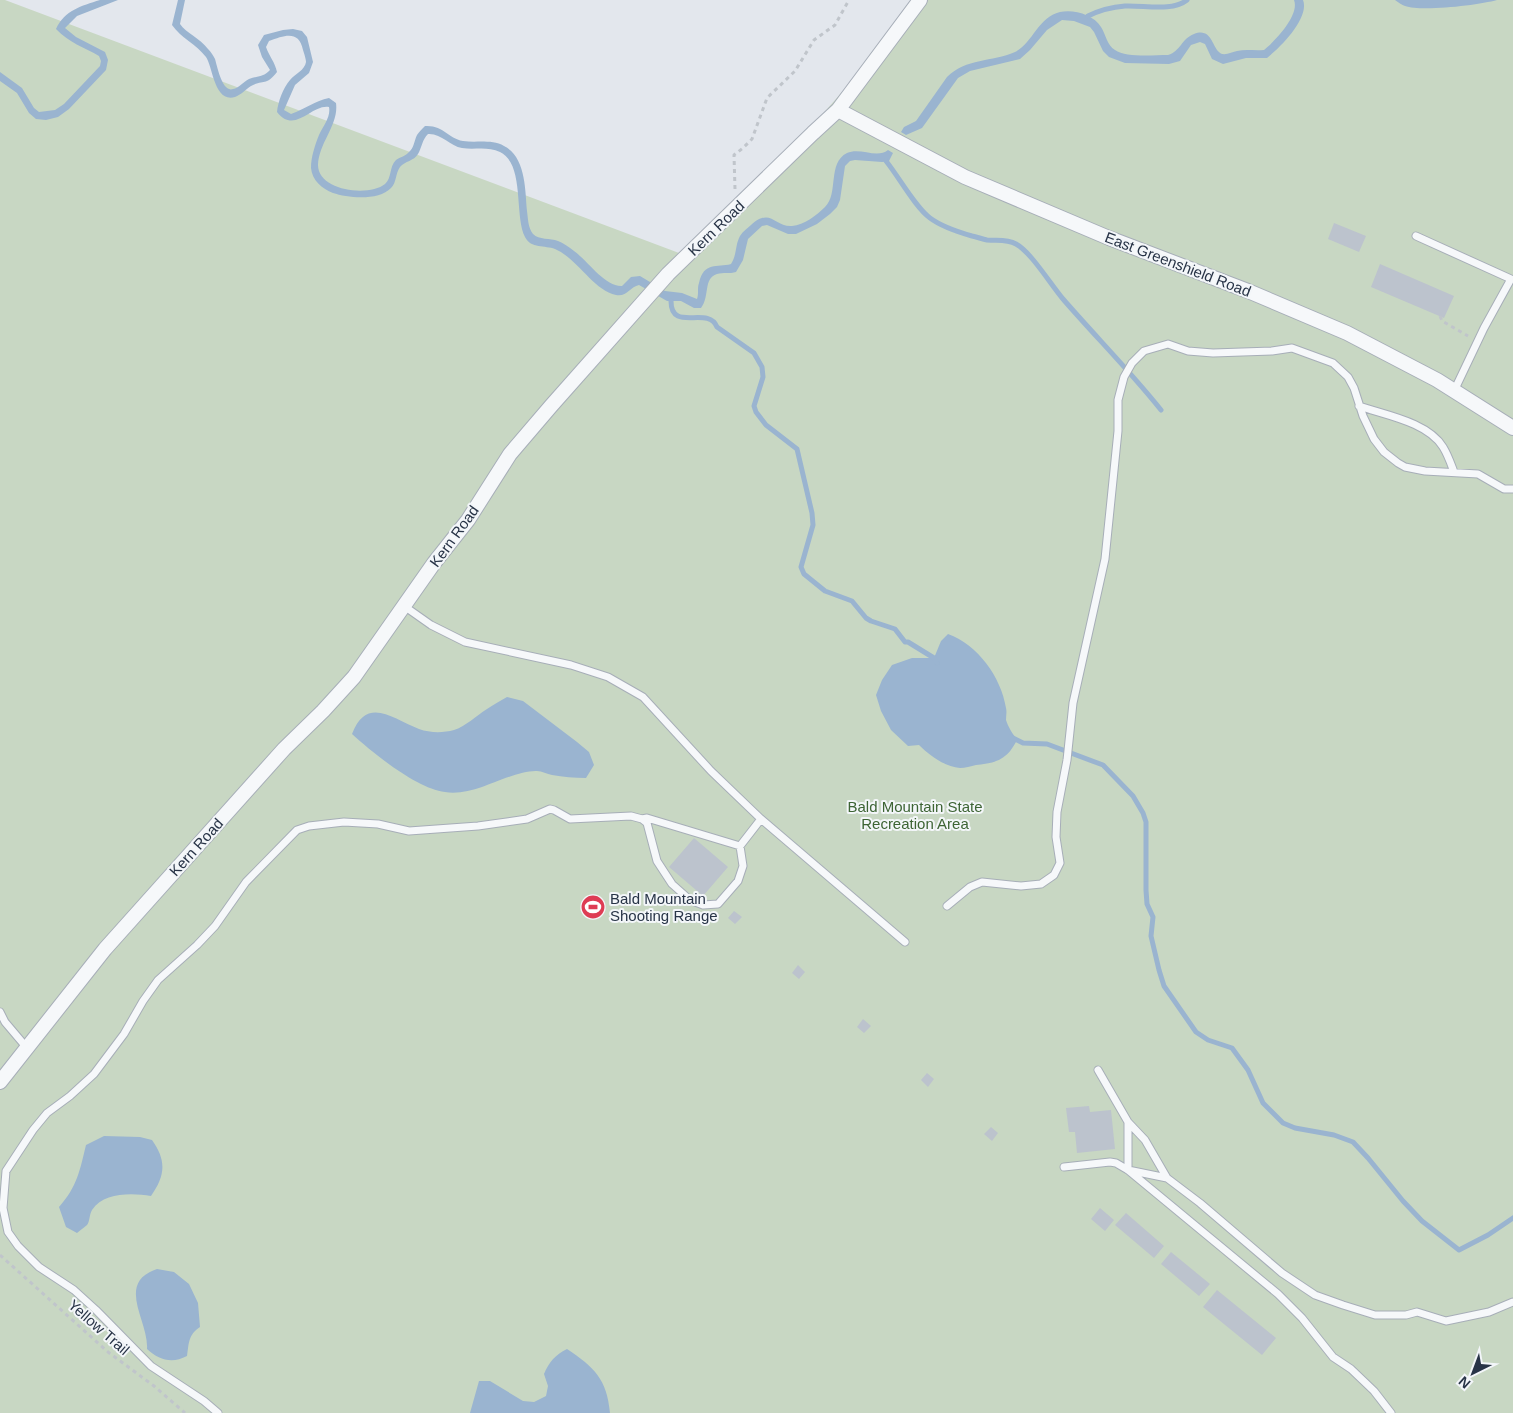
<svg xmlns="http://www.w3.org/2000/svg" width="1513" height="1413" font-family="Helvetica,sans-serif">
	<rect width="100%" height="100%" fill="#e3e7ed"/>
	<path fill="#c8d7c3" d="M 0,0 L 5,0 L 695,259 L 923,0 L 1513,0 L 1513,1413 L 0,1413 Z"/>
	<path fill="#9ab4d0" d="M 100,0 L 118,0 L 77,16 L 65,28 L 76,37 L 105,52 L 108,60 L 106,70 L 69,109 L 58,117 L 46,120 L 36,119 L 29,113 L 17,93 L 0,81 L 0,72 L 22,88 L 34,108 L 39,112 L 55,110 L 64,104 L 100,66 L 101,61 L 99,56 C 84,47 69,43 56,29 C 65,10 81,6 100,0 Z
		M 178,0 L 185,0 L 180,24 C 186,33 200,38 208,49 C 211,52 213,55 215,59 C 217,65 222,93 233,89 C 239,88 243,82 249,79 C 257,76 264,77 270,70 L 262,57 L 258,45 L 264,35 L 283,30 L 293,29 L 302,31 L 307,37 L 313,62 L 309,73 L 295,85 L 284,110 L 291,114 C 305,109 315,101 329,98 L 336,103 C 339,125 319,142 318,165 C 318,191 369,197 385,184 C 392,178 389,167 396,160 C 400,157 406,156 409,152 C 414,148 414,141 417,135 C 419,132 422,129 425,126 C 444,125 447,138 463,141 C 476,143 492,139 504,146 C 526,157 525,190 527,211 C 528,218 528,228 533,234 C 539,240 550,238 558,241 C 563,243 569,247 574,251 C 588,261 605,287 622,286 L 631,277 L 640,276 L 665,291 L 682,293 L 697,299 C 699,293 697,288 699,283 C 704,261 717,268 731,264 C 737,255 735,245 740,236 C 743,231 748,228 751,225 C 771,207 774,227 792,226 C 804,225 817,215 825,207 C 839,194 827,163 847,153 C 860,147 877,159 888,150 L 893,153 L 889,161 L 882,162 L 855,160 L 850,161 L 845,166 L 840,200 L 837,207 L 830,214 L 817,224 L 796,234 L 788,234 L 767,225 L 762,226 L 748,239 L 743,260 L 736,272 C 730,274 723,272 717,274 C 703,278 710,297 701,308 L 694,308 L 681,301 L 667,301 L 639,285 C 630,287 627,297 616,295 C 593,290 578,259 555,249 C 545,245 531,249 525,237 C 514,215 525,164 500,152 C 488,146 475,150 462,148 C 450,146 441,133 428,134 C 422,140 422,147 418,154 C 414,161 405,161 400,167 C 395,174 397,182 391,188 C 379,201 348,198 333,193 C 322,189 312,180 311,168 C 311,157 315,145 319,135 C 323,126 331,117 329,107 C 311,104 295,135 277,112 C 278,102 283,88 290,80 C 295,74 305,70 306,62 C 306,59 304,53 303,50 C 299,30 285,35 269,41 L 266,47 C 269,56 275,62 277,72 C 266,86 265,79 251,86 C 246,89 241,95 235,97 C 214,103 213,67 206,57 C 196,44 181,38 172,25 Z
		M 1294,0 L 1303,0 C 1310,18 1280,48 1267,58 L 1246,58 L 1223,64 L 1212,59 L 1205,44 L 1200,42 L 1191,45 L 1180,61 L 1169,64 L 1125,63 L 1109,57 L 1103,51 L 1094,32 L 1090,27 L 1074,21 L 1062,20 L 1047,30 L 1030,50 L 1020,59 L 970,71 L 958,78 L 922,128 L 906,135 L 901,132 L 904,127 L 916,121 L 947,77 C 966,58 992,62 1015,52 C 1033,43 1038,17 1060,12 C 1074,9 1094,15 1101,27 C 1106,35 1107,45 1115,50 C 1126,58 1154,55 1168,55 C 1181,51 1181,39 1194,34 C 1211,27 1212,46 1219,52 C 1223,57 1232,52 1237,51 C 1246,49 1255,51 1264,50 C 1275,41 1300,15 1294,0 Z
		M 1395,0 L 1497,0 C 1479,5 1422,12 1405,6 C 1402,5 1398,2 1395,0 Z
		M 948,634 C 978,645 1001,677 1006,708 C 1007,712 1006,716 1006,720 C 1008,727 1013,734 1017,740 C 1007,760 996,763 976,765 C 971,766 965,768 960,768 C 945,767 929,755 919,745 L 908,746 L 891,730 L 881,711 L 876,695 L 882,680 L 892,665 L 912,658 L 934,658 L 941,641 Z
		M 507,697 L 523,701 L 577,742 L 589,752 L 594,765 L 586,778 C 574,778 563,777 552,775 C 547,774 542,771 537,771 C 523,770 495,782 482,787 C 470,791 457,794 445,792 C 417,789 373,753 352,734 C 367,695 393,719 419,729 C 430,733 443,733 454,730 C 465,727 477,715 487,709 C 493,705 500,701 507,697 Z
		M 104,1136 L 140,1137 L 152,1140 C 167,1161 165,1176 151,1196 C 132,1193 104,1192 92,1210 C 89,1215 90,1221 87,1225 C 84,1228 80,1230 77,1233 L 66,1227 L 59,1207 C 77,1187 80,1170 86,1145 Z
		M 157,1269 L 174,1272 L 189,1284 L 198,1303 L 200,1327 C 188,1335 189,1343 187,1356 C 172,1364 159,1360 147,1349 C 149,1321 115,1283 157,1269 Z
		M 567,1349 C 594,1367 607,1379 610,1413 L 470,1413 L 479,1381 L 490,1381 L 523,1401 L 534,1402 L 546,1396 L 548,1386 L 544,1374 C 549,1362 555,1355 567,1349 Z"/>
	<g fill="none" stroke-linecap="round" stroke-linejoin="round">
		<path stroke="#9ab4d0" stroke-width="5" d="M 1088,16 C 1100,10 1112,7 1125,6 C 1144,5 1172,12 1187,0
			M 886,161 C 899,177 915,207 930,218 C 942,227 958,232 972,236 C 977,237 982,239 987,240 C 997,241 1007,239 1016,244 C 1031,252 1051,285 1063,299 C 1095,336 1130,371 1161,410
			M 671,301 C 671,333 708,305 717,327 L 754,353 L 762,367 L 763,377 L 754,406 L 756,412 L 766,425 L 797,449 L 812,513 L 813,525 L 801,567 L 804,574 L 825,591 L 852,601 L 866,618 L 871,621 L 895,629 L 905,642 L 908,642 L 934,658 L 937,663
			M 1011,737 L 1023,743 L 1047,744 L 1103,765 L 1133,796 L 1143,813 L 1146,822 L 1146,890 L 1147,904 L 1153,917 L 1151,936 L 1159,970 L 1164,986 L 1196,1032 L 1208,1040 L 1232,1048 L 1248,1070 L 1263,1103 L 1283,1123 L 1295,1128 L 1334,1135 L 1353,1142 L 1368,1158 L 1403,1201 L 1422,1221 L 1459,1250 L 1488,1235 L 1513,1218"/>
	</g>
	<path fill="#bcc3cd" d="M 1334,223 L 1366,236 L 1359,252 L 1328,239 Z
		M 1380,264 L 1454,296 L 1444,318 L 1371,287 Z
		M 694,838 L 728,867 L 703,896 L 669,867 Z
		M 734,911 L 742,917 L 735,924 L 728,918 Z
		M 798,965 L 805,972 L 799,979 L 792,973 Z
		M 863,1019 L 871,1026 L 864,1033 L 857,1027 Z
		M 927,1073 L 934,1079 L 928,1087 L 921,1080 Z
		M 1089,1106 L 1090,1112 L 1111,1110 L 1115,1149 L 1077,1153 L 1075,1132 L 1069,1132 L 1066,1108 Z
		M 991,1127 L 998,1133 L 992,1141 L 984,1134 Z
		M 1100,1208 L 1114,1220 L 1105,1231 L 1091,1219 Z
		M 1126,1213 L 1164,1246 L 1154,1258 L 1115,1225 Z
		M 1171,1252 L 1210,1284 L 1199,1296 L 1161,1264 Z
		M 1217,1290 L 1276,1338 L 1262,1355 L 1203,1307 Z"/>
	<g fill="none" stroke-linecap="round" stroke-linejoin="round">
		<defs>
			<path id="service" d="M 1416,236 L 1511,279 L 1484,328 L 1454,391
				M 1359,406 C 1385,415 1428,422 1443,447 C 1448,455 1451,464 1454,472
				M 404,606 L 431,625 L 465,642 L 571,665 L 608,677 L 643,697 L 711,771 L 761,819 L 905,942
				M 740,846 L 743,866 L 738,881 L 718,904 L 703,905 L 690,900 L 672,884 L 657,861 L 647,823 L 642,819 L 647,818 L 740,846 L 761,819
				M 947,906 L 970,887 L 982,882 L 1021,886 L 1041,884 L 1054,875 L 1060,863 L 1056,837 L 1057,812 L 1067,760 L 1073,703 L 1105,559 L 1118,431 L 1118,400 L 1124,377 L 1132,363 L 1144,351 L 1168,344 L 1188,351 L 1213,353 L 1272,351 L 1292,348 L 1333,363 L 1348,377 L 1354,388 L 1363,416 L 1374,439 L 1384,452 L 1398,463 L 1405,467 L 1425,471 L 1478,474 L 1504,489 L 1513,489
				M 0,1012 L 5,1022 L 27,1048
				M 1098,1070 L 1128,1122 L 1128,1170
				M 1128,1122 L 1145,1140 L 1167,1178
				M 1064,1167 L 1110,1162 L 1116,1163 L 1128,1170 L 1278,1294 L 1302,1318 L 1333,1357 L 1351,1369 L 1374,1391 L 1391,1413
				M 1128,1170 L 1167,1178 L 1200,1203 L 1282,1273 L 1315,1295 L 1343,1305 L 1375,1315 L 1406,1315 L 1417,1312 L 1446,1321 L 1489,1312 L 1513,1302
				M 218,1413 L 204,1401 L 151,1366 L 96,1310 L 74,1290 L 39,1267 L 18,1246 L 8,1232 L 3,1208 L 6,1171 L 33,1130 L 47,1113 L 70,1096 L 94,1074 L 124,1034 L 143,1001 L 158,980 L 197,945 L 215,926 L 246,882 L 297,830 L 309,826 L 344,822 L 378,824 L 409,831 L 478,826 L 527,819 L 550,809 L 554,810 L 570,819 L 631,816 L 642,819"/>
			<path id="minor" d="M 838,110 L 965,177 L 1109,238 L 1248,291 L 1347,333 L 1437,380 L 1513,428
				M 0,1082 L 105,949 L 284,749 L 323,711 L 354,677 L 434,563 L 468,520 L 510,454 L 551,406 L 668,274 L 813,133 L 838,110 L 920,0"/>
		</defs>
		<use href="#service" stroke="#a7aeb8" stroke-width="9"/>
		<use href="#minor" stroke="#a7aeb8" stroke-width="16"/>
		<path stroke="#c0c5cb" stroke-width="3" stroke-dasharray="4 4" stroke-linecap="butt" d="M 735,189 L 734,155 L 743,148 L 752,139 L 767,98 L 795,71 L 814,40 L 835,25 L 849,0
			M 1440,316 L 1442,321 L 1468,336
			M 0,1255 L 108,1352 L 154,1386 L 185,1413"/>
		<use href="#service" stroke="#f6f8fa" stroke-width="7"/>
		<use href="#minor" stroke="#f6f8fa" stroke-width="14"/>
	</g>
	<defs>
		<symbol id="stadium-disc" viewBox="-11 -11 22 22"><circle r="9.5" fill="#de3c54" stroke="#f3f6f9"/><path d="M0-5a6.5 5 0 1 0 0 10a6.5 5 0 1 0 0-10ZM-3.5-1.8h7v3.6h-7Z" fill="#fff"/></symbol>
	</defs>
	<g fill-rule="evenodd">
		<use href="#stadium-disc" x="579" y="893" width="28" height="28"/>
	</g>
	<g text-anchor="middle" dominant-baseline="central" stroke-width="4" stroke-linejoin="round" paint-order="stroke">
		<g font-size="15" fill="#283447" stroke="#f3f6f9">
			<text transform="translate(716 228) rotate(-44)">Kern Road</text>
			<text transform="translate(1178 264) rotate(21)">East Greenshield Road</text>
			<text transform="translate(454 536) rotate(-54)">Kern Road</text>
			<text transform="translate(196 847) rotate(-48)">Kern Road</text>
			<text transform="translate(99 1327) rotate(41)">Yellow Trail</text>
		</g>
		<g font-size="15" fill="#3d6434" stroke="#f3f6f9">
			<text x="915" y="806">Bald Mountain State<tspan x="915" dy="17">Recreation Area</tspan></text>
		</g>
		<g font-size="15" fill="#283447" stroke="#f3f6f9" text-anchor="start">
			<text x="610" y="898">Bald Mountain<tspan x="610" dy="17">Shooting Range</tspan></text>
		</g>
	</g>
	<g transform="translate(1473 1373) rotate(222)" stroke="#f3f6f9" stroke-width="4" paint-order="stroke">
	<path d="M0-4L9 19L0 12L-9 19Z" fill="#283447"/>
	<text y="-8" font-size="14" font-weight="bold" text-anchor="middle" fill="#283447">N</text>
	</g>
</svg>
